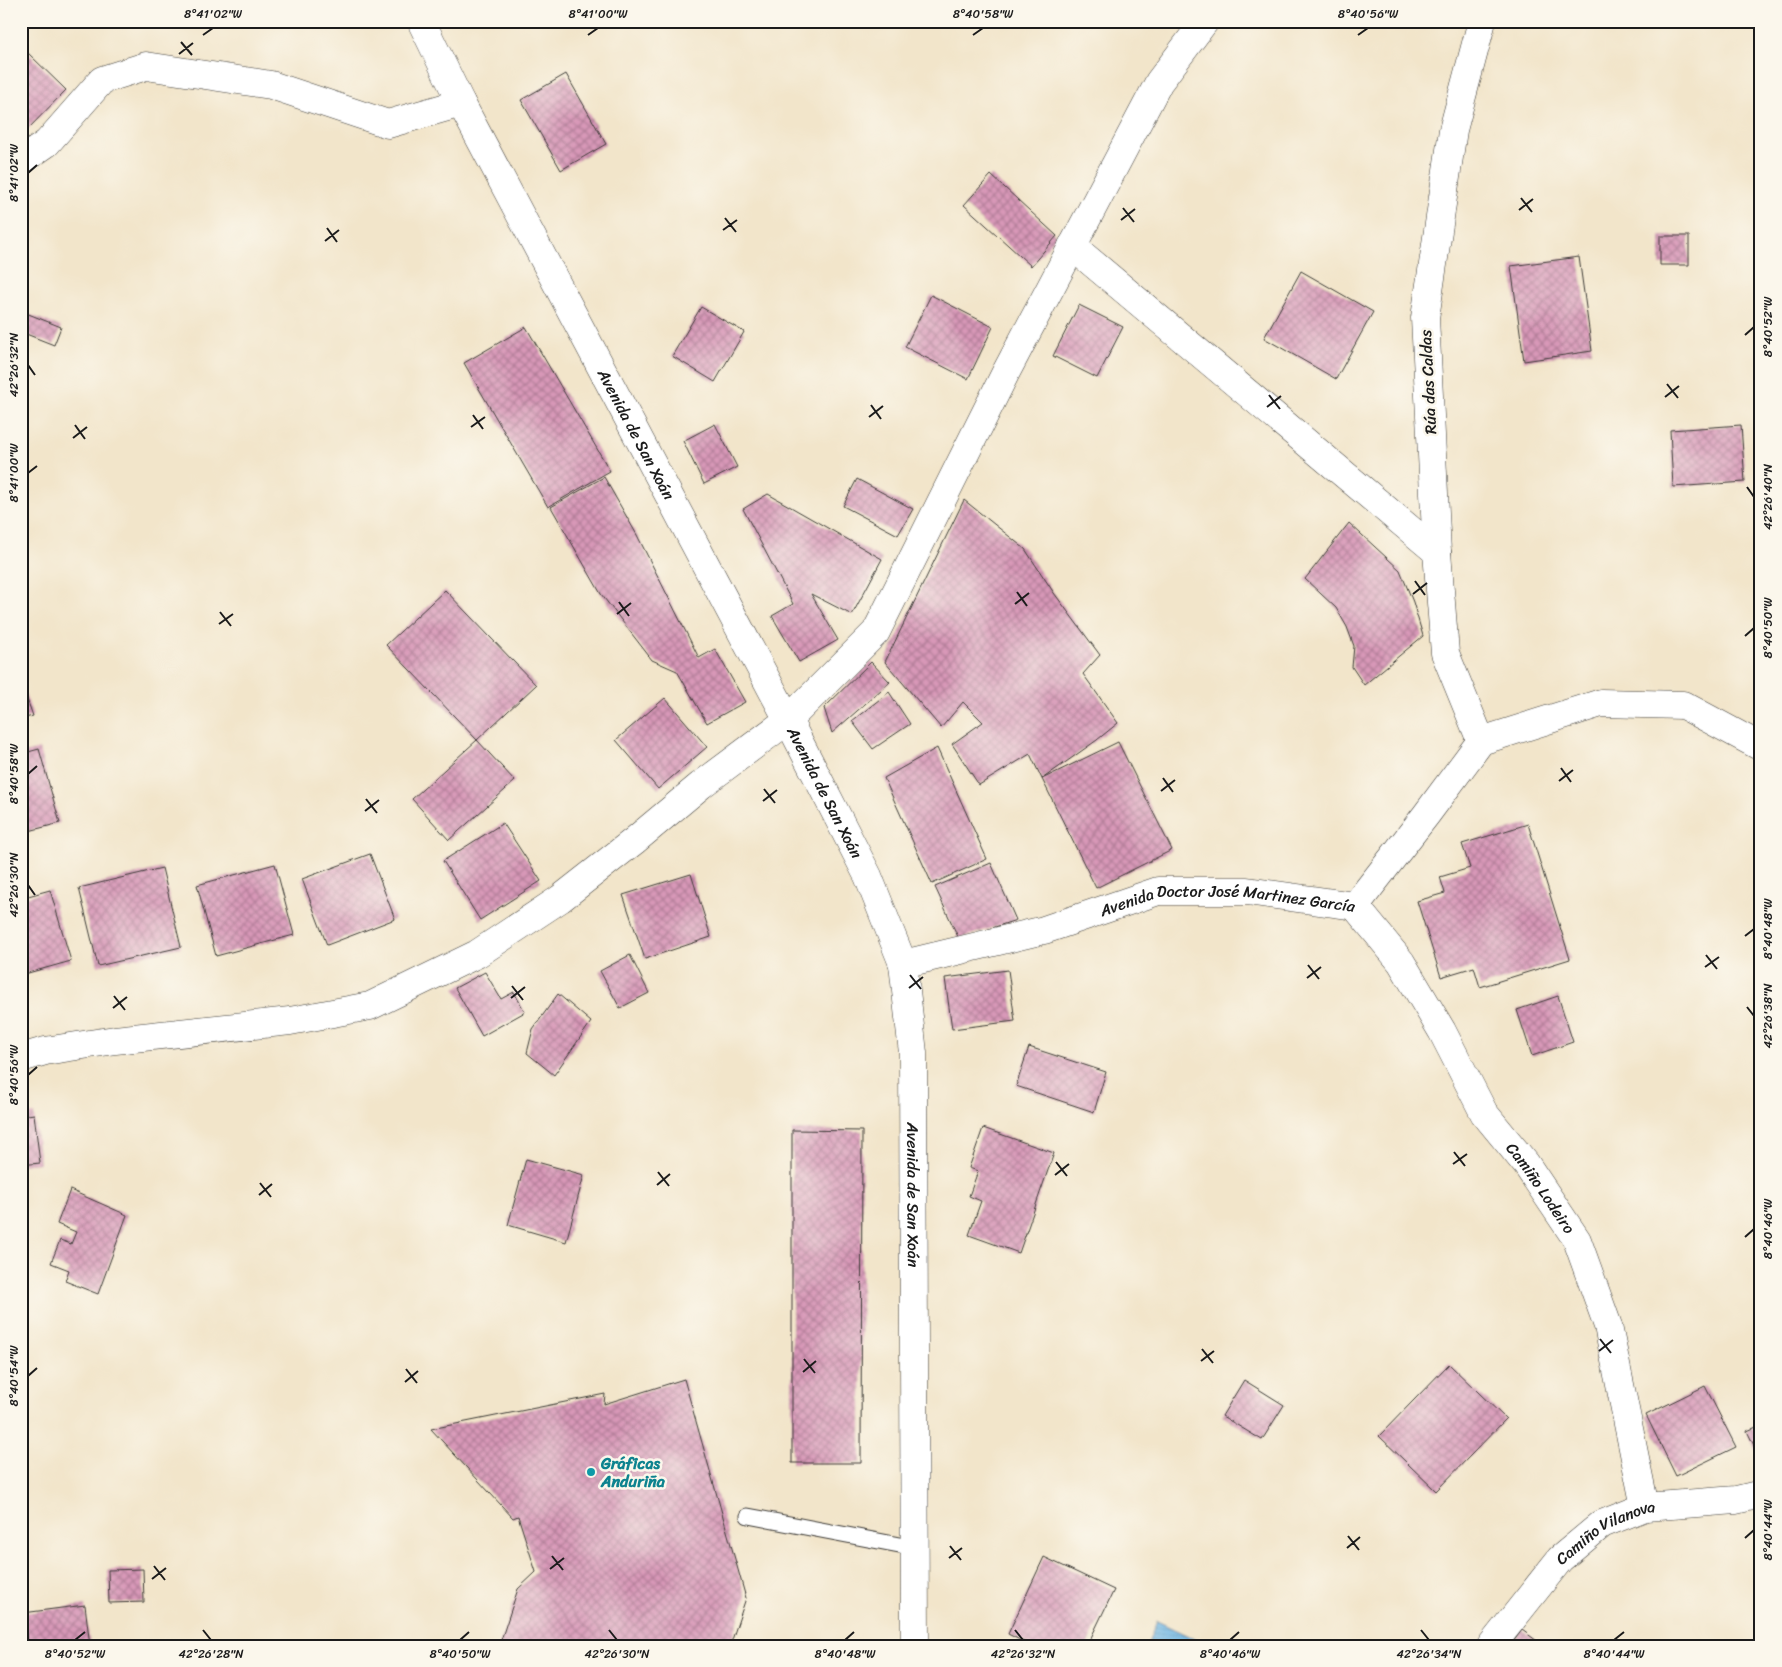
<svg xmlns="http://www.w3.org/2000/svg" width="1782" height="1667" font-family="Sriracha,sans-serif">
	<defs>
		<pattern id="water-rules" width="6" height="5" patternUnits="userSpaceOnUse" patternTransform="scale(1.25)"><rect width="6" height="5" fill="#6cb4e3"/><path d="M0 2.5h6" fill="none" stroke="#5d9ac2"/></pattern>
		<pattern id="building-cross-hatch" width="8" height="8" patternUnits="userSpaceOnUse" patternTransform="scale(1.25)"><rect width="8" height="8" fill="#d898b8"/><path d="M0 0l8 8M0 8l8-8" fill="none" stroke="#ae7b95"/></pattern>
	</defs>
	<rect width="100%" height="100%" fill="#fbf7ec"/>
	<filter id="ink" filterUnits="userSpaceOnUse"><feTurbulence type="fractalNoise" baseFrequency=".02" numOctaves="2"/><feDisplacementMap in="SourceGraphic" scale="10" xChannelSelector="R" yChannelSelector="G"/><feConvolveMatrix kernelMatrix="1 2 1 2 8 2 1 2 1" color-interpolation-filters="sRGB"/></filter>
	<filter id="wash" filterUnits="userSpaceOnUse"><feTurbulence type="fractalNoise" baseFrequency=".0096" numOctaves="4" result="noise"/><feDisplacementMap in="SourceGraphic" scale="20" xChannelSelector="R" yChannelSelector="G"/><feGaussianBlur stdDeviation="1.12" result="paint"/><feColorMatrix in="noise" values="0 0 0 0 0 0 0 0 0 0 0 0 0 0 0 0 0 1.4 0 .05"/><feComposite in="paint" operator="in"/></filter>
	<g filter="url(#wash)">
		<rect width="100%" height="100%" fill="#f2e5ca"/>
		<path fill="url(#water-rules)" stroke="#446880" d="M 1157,1621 L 1201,1642 L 1200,1646 L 1147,1646 Z"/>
		<g id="blocks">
			<path fill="url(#building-cross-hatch)" d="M 28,53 L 66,90 L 24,133 L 21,130 L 21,60 Z
				M 566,74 L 606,144 L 561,170 L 521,100 Z
				M 991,175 L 1057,236 L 1031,266 L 964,205 Z
				M 1660,236 L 1689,236 L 1689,265 L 1660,265 Z
				M 1579,257 L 1592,351 L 1524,361 L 1511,266 Z
				M 1301,271 L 1373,312 L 1336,379 L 1264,338 Z
				M 931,295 L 993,327 L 968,379 L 905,347 Z
				M 1079,305 L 1123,327 L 1097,378 L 1053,356 Z
				M 701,307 L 744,332 L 715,382 L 672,356 Z
				M 21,311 L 61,327 L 54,345 L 21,332 Z
				M 526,327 L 610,471 L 548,507 L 464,363 Z
				M 715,424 L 737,467 L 704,484 L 683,441 Z
				M 1741,425 L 1745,482 L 1673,487 L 1670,430 Z
				M 604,477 L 637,535 L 699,658 L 715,649 L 745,702 L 707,723 L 677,671 L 652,660 L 601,594 L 551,507 Z
				M 857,479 L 913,509 L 898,535 L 843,506 Z
				M 768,494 L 882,559 L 852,615 L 811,594 L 838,640 L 799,662 L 772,616 L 793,604 L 743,509 Z
				M 964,500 L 1025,549 L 1054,593 L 1100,655 L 1083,674 L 1118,723 L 1097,740 L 1042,779 L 1030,754 L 979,785 L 952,744 L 983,722 L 963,702 L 941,728 L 885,662 Z
				M 1349,523 L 1400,570 L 1413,602 L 1423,636 L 1364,685 L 1352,667 L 1354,646 L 1347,627 L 1336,608 L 1305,579 Z
				M 445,590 L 536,685 L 477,740 L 386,645 Z
				M 871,662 L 890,682 L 832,733 L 824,708 Z
				M 21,688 L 23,688 L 33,716 L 21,719 Z
				M 889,692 L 910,724 L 873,749 L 852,721 Z
				M 665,698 L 707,747 L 658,789 L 616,740 Z
				M 477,740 L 515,781 L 449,840 L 412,799 Z
				M 1118,742 L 1172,850 L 1096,888 L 1042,779 Z
				M 937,748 L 987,859 L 932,884 L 884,778 Z
				M 39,749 L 60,823 L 21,833 L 21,754 Z
				M 503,823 L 541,881 L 480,920 L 443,861 Z
				M 1528,824 L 1570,959 L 1480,987 L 1474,967 L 1441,977 L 1417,901 L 1445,893 L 1440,877 L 1470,868 L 1462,844 Z
				M 370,854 L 395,919 L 327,945 L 302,879 Z
				M 991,863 L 1016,920 L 959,939 L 935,887 Z
				M 275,864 L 294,935 L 216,956 L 197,885 Z
				M 162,868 L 181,947 L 98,966 L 79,888 Z
				M 691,874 L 711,937 L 645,959 L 623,895 Z
				M 50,890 L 71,961 L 21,975 L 21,898 Z
				M 630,955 L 649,993 L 620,1008 L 600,971 Z
				M 1008,970 L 1015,1021 L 952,1029 L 945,978 Z
				M 485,972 L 501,999 L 514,992 L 525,1012 L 482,1036 L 455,988 Z
				M 558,994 L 591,1022 L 554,1075 L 527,1053 L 533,1029 Z
				M 1558,996 L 1573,1042 L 1532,1056 L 1517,1010 Z
				M 1029,1047 L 1106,1072 L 1094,1112 L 1016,1086 Z
				M 34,1114 L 40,1163 L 21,1165 L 21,1116 Z
				M 983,1128 L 1054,1153 L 1019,1253 L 969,1235 L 981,1201 L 969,1196 L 978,1171 L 969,1168 Z
				M 792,1130 L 862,1131 L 861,1463 L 792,1463 Z
				M 526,1159 L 584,1175 L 566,1242 L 508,1225 Z
				M 70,1190 L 127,1215 L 98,1294 L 65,1281 L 69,1270 L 51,1263 L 60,1240 L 71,1244 L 76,1232 L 57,1224 Z
				M 1449,1364 L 1506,1419 L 1436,1491 L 1379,1436 Z
				M 684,1379 L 746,1598 L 730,1646 L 499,1646 L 518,1589 L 536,1572 L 518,1516 L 513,1518 L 431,1429 L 605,1394 L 604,1404 Z
				M 1244,1380 L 1284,1405 L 1262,1440 L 1222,1416 Z
				M 1705,1386 L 1736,1447 L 1676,1476 L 1646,1415 Z
				M 1761,1425 L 1761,1460 L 1747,1431 Z
				M 1044,1557 L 1114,1590 L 1087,1646 L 1032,1646 L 1008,1634 Z
				M 143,1569 L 144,1602 L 109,1603 L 108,1570 Z
				M 85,1605 L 90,1646 L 21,1646 L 21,1643 L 27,1641 L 23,1613 Z
				M 1522,1630 L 1544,1646 L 1510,1646 Z"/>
		</g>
	</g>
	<g filter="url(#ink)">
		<use href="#blocks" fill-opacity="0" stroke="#3c3a36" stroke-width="1"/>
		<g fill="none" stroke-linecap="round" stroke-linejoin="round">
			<defs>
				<path id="lane" d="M 748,1516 L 915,1548"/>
				<g id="street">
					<path d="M 21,161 L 47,143 L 102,80 L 146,66 L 271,85 L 388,124 L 461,103"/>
					<path d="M 1072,246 L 1437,552"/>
					<path d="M 1481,741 L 1445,653 L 1437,552 L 1425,318 L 1453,130 L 1482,21"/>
					<path id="s1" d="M 1355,906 L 1401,962 L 1442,1031 L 1484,1113 L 1526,1164 L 1577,1240 L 1608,1326 L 1645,1507"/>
					<path id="s2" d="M 903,964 L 1044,930 L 1158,891 L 1247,891 L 1355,906 L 1426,815 L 1481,741 L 1601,703 L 1683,705 L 1761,747"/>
					<path id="s3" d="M 1491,1646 L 1560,1559 L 1602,1524 L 1645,1507 L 1736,1500 L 1761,1494"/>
				</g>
				<g id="secondary">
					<path id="s4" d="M 421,21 L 461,103 L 788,720 L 868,876 L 903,964 L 913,1053 L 915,1646"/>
					<path d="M 21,1058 L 45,1051 L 115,1040 L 290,1021 L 370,1006 L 477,954 L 560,899 L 634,841 L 701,785 L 788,720 L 876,632 L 1005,374 L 1159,82 L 1205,21"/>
				</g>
			</defs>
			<use href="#lane" stroke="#3c3a36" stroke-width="17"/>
			<use href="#street" stroke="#3c3a36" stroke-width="29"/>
			<use href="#secondary" stroke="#3c3a36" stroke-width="29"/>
			<use href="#lane" stroke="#fff" stroke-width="15"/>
			<use href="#street" stroke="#fff" stroke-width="28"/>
			<use href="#secondary" stroke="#fff" stroke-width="28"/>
		</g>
	</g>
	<path fill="none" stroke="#1c1c1c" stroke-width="2" d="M 203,35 L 213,28M 588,35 L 598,28M 973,35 L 983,28M 1358,35 L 1368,28M 181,42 L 192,55M 179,54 L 193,43M 28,173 L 37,165M 1521,198 L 1532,212M 1123,208 L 1134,222M 1519,210 L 1533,199M 725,218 L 736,232M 1121,220 L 1135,209M 327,228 L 337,242M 723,230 L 737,220M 325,241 L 339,230M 1745,335 L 1754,327M 28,365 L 35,375M 1667,384 L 1678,398M 1269,395 L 1280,409M 1665,397 L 1679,386M 871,405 L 881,419M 1267,407 L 1281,396M 473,415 L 483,429M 869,417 L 883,406M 75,425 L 85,439M 471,427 L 485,417M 73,438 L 87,427M 28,473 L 37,466M 1747,487 L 1754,497M 1415,581 L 1425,595M 1017,592 L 1027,606M 1413,594 L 1427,583M 619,602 L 629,616M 1015,604 L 1029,593M 220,612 L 231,626M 617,614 L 631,603M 219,624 L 233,614M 1745,636 L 1754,628M 1561,768 L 1571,782M 28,774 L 37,766M 1163,778 L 1173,792M 1559,781 L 1573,770M 764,789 L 775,803M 1161,791 L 1175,780M 366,799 L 377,813M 763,801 L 777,790M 365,811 L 379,800M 28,885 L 35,895M 1745,936 L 1754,929M 1706,955 L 1717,969M 1308,965 L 1319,979M 1705,967 L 1719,957M 910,975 L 921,989M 1307,978 L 1321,967M 512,986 L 523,1000M 909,988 L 923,977M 114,996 L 125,1010M 511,998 L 525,987M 1747,1007 L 1754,1016M 113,1008 L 127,997M 28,1075 L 37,1067M 1454,1152 L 1465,1166M 1056,1162 L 1067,1176M 1453,1164 L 1467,1154M 658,1172 L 669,1186M 1055,1175 L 1069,1164M 260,1183 L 271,1197M 657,1185 L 670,1174M 259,1195 L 272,1184M 1745,1237 L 1754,1229M 1600,1339 L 1611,1353M 1202,1349 L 1213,1363M 1599,1351 L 1613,1340M 804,1359 L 815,1373M 1201,1361 L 1214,1351M 406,1369 L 417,1383M 803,1372 L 816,1361M 28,1376 L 37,1368M 405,1382 L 418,1371M 1348,1536 L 1359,1550M 1745,1538 L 1754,1530M 950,1546 L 961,1560M 1347,1548 L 1360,1537M 552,1556 L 563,1570M 949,1558 L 962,1548M 154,1566 L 165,1580M 550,1569 L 564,1558M 152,1579 L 166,1568M 203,1630 L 211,1640M 609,1630 L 617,1640M 1015,1630 L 1023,1640M 1421,1630 L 1429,1640M 75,1640 L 85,1632M 460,1640 L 469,1632M 845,1640 L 854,1632M 1230,1640 L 1239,1632M 1614,1640 L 1624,1632"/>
	<circle fill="#0f9aa8" stroke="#fbf7ec" stroke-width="2" cx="591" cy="1472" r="5"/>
	<g text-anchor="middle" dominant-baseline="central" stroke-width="5" stroke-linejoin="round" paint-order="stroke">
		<g font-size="16" fill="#1c1c1c" stroke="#fbf7ec">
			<text transform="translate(1428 382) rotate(-93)">Rúa das Caldas</text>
			<text stroke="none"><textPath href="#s4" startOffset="466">Avenida de San Xoán</textPath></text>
			<text stroke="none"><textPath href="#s4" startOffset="871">Avenida de San Xoán</textPath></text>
			<text stroke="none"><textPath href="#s2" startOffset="334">Avenida Doctor José Martinez García</textPath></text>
			<text stroke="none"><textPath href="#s1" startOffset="339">Camiño Lodeiro</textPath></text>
			<text stroke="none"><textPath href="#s4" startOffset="1291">Avenida de San Xoán</textPath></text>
			<text stroke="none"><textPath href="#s3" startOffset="165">Camiño Vilanova</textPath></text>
		</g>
		<g font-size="16" font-weight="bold" fill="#0d838f" stroke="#fbf7ec" text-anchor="start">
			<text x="601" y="1463">Gráficas<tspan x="601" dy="18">Anduriña</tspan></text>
		</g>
	</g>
	<rect width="1782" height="1667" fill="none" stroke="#fbf7ec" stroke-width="55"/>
	<rect x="28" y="28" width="1726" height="1612" fill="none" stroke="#1c1c1c" stroke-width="2"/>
	<g font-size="12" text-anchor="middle" fill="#1c1c1c">
		<text x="213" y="18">8°41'02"W</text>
		<text x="598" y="18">8°41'00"W</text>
		<text x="983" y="18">8°40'58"W</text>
		<text x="1368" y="18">8°40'56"W</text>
		<text transform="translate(14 173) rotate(-90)" y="4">8°41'02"W</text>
		<text transform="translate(1768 327) rotate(-90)" y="4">8°40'52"W</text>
		<text transform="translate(14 365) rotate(-90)" y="4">42°26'32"N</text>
		<text transform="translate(14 473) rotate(-90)" y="4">8°41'00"W</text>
		<text transform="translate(1768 497) rotate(-90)" y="4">42°26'40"N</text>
		<text transform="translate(1768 628) rotate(-90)" y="4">8°40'50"W</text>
		<text transform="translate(14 774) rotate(-90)" y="4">8°40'58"W</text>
		<text transform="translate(14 885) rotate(-90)" y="4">42°26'30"N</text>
		<text transform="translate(1768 929) rotate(-90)" y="4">8°40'48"W</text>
		<text transform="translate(1768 1016) rotate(-90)" y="4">42°26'38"N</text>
		<text transform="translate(14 1075) rotate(-90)" y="4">8°40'56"W</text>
		<text transform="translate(1768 1229) rotate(-90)" y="4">8°40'46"W</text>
		<text transform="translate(14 1376) rotate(-90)" y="4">8°40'54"W</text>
		<text transform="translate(1768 1530) rotate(-90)" y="4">8°40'44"W</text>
		<text x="75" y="1658">8°40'52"W</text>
		<text x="211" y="1658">42°26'28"N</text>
		<text x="460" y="1658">8°40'50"W</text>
		<text x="617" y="1658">42°26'30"N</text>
		<text x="845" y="1658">8°40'48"W</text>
		<text x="1023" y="1658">42°26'32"N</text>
		<text x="1230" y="1658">8°40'46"W</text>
		<text x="1429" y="1658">42°26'34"N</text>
		<text x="1614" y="1658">8°40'44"W</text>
	</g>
</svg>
